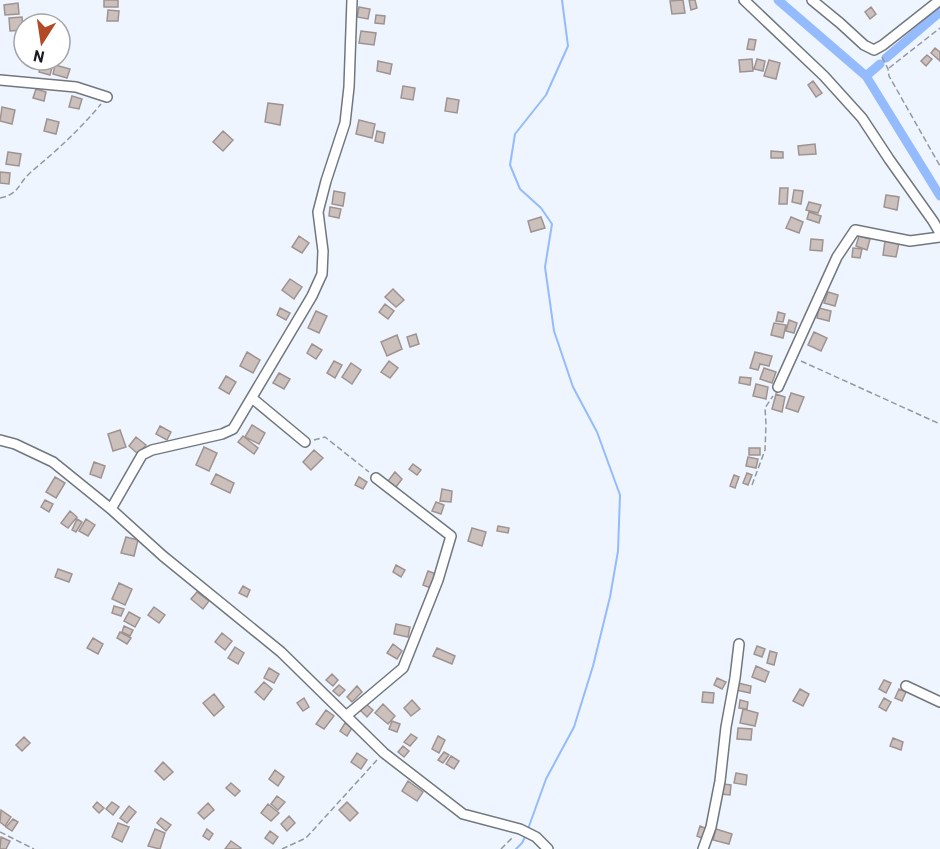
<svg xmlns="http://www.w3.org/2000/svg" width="940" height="849" font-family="Barlow,sans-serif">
	<rect width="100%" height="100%" fill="#eff5fe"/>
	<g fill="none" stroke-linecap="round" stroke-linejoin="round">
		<path stroke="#93bbfd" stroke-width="2" d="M 528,829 L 546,779 L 574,727 L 593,666 L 610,597 L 618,551 L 620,495 L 597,432 L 573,387 L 554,331 L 545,267 L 552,224 L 541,208 L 520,189 L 510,165 L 515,134 L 546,95 L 568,46 L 562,0
			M 516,849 L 522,843 L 526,835"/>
		<path stroke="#93bbfd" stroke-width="9" d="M 778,0 L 866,76 L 940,196
			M 886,58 L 940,12
			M 866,76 L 880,64"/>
	</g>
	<path fill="#ccc0bd" stroke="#9e9390" stroke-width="1.5" d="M 104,0 L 118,0 L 118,7 L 104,7 Z
		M 683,0 L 685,13 L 672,14 L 670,1 Z
		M 689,0 L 695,0 L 697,8 L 691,10 Z
		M 18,3 L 19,14 L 5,15 L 4,5 Z
		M 359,7 L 370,9 L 368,19 L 357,17 Z
		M 871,7 L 876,14 L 870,19 L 865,12 Z
		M 108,10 L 119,11 L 118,21 L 107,21 Z
		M 376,15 L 385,16 L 384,24 L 375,23 Z
		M 22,17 L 23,30 L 10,31 L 9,18 Z
		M 361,31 L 376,33 L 374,45 L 359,43 Z
		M 749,39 L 756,40 L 754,50 L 747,49 Z
		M 935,48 L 940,52 L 940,61 L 931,53 Z
		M 927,55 L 932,59 L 926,66 L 921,61 Z
		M 752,59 L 753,71 L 740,72 L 739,60 Z
		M 757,59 L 765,61 L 763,71 L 754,69 Z
		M 42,60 L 54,60 L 50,75 L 39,72 Z
		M 769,60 L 780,63 L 776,79 L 764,76 Z
		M 378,61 L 392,64 L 390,74 L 377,71 Z
		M 55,65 L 70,69 L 67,78 L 53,74 Z
		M 813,81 L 822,93 L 816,97 L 808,85 Z
		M 403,86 L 415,88 L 413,100 L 401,98 Z
		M 36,89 L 46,92 L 44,101 L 33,98 Z
		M 72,96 L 82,99 L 79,109 L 69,107 Z
		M 447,98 L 459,100 L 457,113 L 445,111 Z
		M 268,103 L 283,105 L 280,125 L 265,122 Z
		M 2,107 L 15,110 L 12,124 L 0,121 Z
		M 47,119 L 59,122 L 56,134 L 44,131 Z
		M 359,120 L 375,124 L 372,138 L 356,134 Z
		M 223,131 L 233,140 L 223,151 L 213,142 Z
		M 377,131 L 385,133 L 383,143 L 375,141 Z
		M 815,144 L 816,154 L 799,155 L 798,146 Z
		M 771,151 L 783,152 L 783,158 L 771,158 Z
		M 8,152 L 21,154 L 19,166 L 6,164 Z
		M 0,172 L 10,173 L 9,184 L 0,183 Z
		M 780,188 L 788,188 L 787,204 L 779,204 Z
		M 794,190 L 803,191 L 801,204 L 792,202 Z
		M 334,191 L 345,193 L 343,206 L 332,204 Z
		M 886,195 L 899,197 L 897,210 L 884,207 Z
		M 809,202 L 821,205 L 818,213 L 806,210 Z
		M 330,207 L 341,209 L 339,218 L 329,216 Z
		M 809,212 L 821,216 L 819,223 L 807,219 Z
		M 541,217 L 545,228 L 531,232 L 528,221 Z
		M 791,217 L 803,222 L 799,233 L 786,228 Z
		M 299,236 L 309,243 L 302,253 L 292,247 Z
		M 859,236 L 870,239 L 867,250 L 856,246 Z
		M 811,239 L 823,240 L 822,251 L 810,250 Z
		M 885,241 L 899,243 L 896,257 L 883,255 Z
		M 853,248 L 862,249 L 860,258 L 852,257 Z
		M 290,279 L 302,287 L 294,299 L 282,290 Z
		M 393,289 L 404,300 L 396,307 L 385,297 Z
		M 828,292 L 838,295 L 835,306 L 824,303 Z
		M 385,304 L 394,311 L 388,319 L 379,312 Z
		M 280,308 L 290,313 L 286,320 L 277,315 Z
		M 819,308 L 831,311 L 829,321 L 817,318 Z
		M 316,311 L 327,316 L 319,333 L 308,328 Z
		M 778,312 L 785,314 L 783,322 L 776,321 Z
		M 789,320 L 797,323 L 794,333 L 786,331 Z
		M 774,323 L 786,325 L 783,338 L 771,335 Z
		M 814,332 L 827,338 L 821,351 L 808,345 Z
		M 416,334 L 419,344 L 410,347 L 407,337 Z
		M 397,335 L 402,349 L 387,356 L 381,342 Z
		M 312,344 L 322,350 L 316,359 L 307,353 Z
		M 247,352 L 260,360 L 253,373 L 240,366 Z
		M 755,352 L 772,356 L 769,366 L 760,364 L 758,370 L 750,368 Z
		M 334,361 L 342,365 L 335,378 L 327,373 Z
		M 389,361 L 398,368 L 390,378 L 381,372 Z
		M 351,363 L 361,370 L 352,384 L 342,377 Z
		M 764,368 L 776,372 L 772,383 L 760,379 Z
		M 279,373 L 290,379 L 284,389 L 273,383 Z
		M 226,376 L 236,382 L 229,394 L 219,388 Z
		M 740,377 L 751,378 L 750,385 L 739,383 Z
		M 756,384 L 768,387 L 766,399 L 753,396 Z
		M 791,393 L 804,397 L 798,412 L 786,408 Z
		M 776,394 L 785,397 L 782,412 L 772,409 Z
		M 252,425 L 265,433 L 259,444 L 245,437 Z
		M 160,426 L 171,432 L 167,440 L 156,434 Z
		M 120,430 L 126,447 L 113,451 L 108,434 Z
		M 243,436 L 258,448 L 254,454 L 238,442 Z
		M 136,437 L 146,445 L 138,454 L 129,446 Z
		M 204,447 L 217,453 L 209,471 L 196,465 Z
		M 749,448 L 760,448 L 760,455 L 749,455 Z
		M 314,450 L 323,458 L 311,470 L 303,462 Z
		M 748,457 L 758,459 L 756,468 L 746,466 Z
		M 94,462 L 105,466 L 101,478 L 90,474 Z
		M 413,464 L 421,470 L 417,475 L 409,469 Z
		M 395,472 L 402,479 L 396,487 L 388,481 Z
		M 747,473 L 752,475 L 748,485 L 743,483 Z
		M 216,474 L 234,483 L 230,493 L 211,484 Z
		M 734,475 L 739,477 L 735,488 L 730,486 Z
		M 55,477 L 65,483 L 56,498 L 46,492 Z
		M 359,477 L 367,482 L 363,489 L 355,485 Z
		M 442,489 L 452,491 L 451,502 L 440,501 Z
		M 45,500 L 53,504 L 49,512 L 41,507 Z
		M 436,502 L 444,505 L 441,514 L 432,511 Z
		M 70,511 L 77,517 L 68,528 L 61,523 Z
		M 77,519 L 82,522 L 76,532 L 72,530 Z
		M 86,519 L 95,525 L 88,536 L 79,531 Z
		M 498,526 L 509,528 L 508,533 L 497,531 Z
		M 472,528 L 486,532 L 482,546 L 468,541 Z
		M 126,537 L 138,540 L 134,556 L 121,553 Z
		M 396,565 L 405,570 L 401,577 L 393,572 Z
		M 58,569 L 72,574 L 69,582 L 55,577 Z
		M 428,571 L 436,574 L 431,588 L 423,585 Z
		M 119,583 L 132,589 L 125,605 L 112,599 Z
		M 243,586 L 250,590 L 247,597 L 239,593 Z
		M 197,592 L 209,601 L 203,609 L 191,599 Z
		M 114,606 L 124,609 L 121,616 L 112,613 Z
		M 154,607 L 165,615 L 159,623 L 148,615 Z
		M 129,612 L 140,618 L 135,627 L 124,621 Z
		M 396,624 L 410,627 L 408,637 L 394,634 Z
		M 124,626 L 133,630 L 130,636 L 122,632 Z
		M 120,632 L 131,638 L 127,644 L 117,638 Z
		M 222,633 L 232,641 L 225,650 L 215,642 Z
		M 93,638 L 103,644 L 98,654 L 87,648 Z
		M 393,644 L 402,651 L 397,659 L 387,653 Z
		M 757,646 L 765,649 L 762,657 L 754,654 Z
		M 235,647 L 244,653 L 238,664 L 228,658 Z
		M 437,648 L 455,656 L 452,664 L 433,656 Z
		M 770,651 L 777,653 L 774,665 L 767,663 Z
		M 756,666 L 769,672 L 765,682 L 752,677 Z
		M 269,668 L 279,674 L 274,683 L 264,678 Z
		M 332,674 L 338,680 L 333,686 L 326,680 Z
		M 717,678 L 726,682 L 722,689 L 714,685 Z
		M 884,680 L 891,683 L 886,693 L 879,689 Z
		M 264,682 L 272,689 L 264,700 L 255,692 Z
		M 738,683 L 751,686 L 750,693 L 736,690 Z
		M 339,685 L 345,690 L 339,696 L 333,691 Z
		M 357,686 L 362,692 L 352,702 L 347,697 Z
		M 800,689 L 809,694 L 803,706 L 793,701 Z
		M 899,689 L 906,692 L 902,701 L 895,698 Z
		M 703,692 L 714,693 L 713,703 L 702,702 Z
		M 214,694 L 224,707 L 214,716 L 203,703 Z
		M 304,698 L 309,707 L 303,711 L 297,703 Z
		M 884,698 L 891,702 L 886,711 L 879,707 Z
		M 412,700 L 420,709 L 411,716 L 404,708 Z
		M 740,700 L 748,702 L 747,709 L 739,708 Z
		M 365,703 L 373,710 L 367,717 L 359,709 Z
		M 383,704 L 395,716 L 388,724 L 375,713 Z
		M 743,709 L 758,713 L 755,726 L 740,723 Z
		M 326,710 L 334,716 L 324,729 L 316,724 Z
		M 392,721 L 400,724 L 397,732 L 389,729 Z
		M 345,723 L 352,728 L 347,736 L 340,731 Z
		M 738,728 L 752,729 L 751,740 L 737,739 Z
		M 411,734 L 417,738 L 410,746 L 404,742 Z
		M 438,736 L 445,740 L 439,753 L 432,749 Z
		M 24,737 L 30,743 L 22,751 L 16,745 Z
		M 893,738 L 903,742 L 901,750 L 890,746 Z
		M 403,746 L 409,751 L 404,757 L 398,752 Z
		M 444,752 L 449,755 L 443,763 L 438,760 Z
		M 357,753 L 367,760 L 361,769 L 351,762 Z
		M 451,756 L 459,761 L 454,769 L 446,764 Z
		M 163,762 L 173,772 L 164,780 L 155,771 Z
		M 275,770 L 284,777 L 278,786 L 269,779 Z
		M 736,773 L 747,775 L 746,785 L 734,783 Z
		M 408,781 L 423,792 L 417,801 L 402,791 Z
		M 231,783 L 240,791 L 235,796 L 226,788 Z
		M 723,784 L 731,785 L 730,795 L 721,794 Z
		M 277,796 L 285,802 L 278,810 L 271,804 Z
		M 97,802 L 104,808 L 99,813 L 93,807 Z
		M 112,802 L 119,807 L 113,815 L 106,809 Z
		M 347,802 L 358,813 L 350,821 L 339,810 Z
		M 208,803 L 214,810 L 204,819 L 198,813 Z
		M 268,804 L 279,813 L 271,821 L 261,813 Z
		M 129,806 L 136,812 L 127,823 L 120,818 Z
		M 1,810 L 11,817 L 5,826 L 0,822 Z
		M 289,816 L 295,823 L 287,831 L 281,824 Z
		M 161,818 L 171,825 L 166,831 L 157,823 Z
		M 13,819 L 18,822 L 12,831 L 6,827 Z
		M 118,823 L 129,827 L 122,842 L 112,837 Z
		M 700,826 L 707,829 L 704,839 L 697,836 Z
		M 155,829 L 165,833 L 160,849 L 148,846 Z
		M 207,829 L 213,834 L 209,840 L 203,836 Z
		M 716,829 L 732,834 L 729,844 L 713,840 Z
		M 270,831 L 278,837 L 273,844 L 265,838 Z
		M 1,837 L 10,841 L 6,849 L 0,849 Z
		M 231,841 L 241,848 L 240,849 L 225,849 Z"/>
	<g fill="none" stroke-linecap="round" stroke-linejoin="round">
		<defs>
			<path id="minor" d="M 744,0 L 824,76 L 862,118 L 889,159 L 933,221 L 940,233
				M 812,0 L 840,23 L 864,45 L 874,50 L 883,45 L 940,0
				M 0,80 L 76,87 L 107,97
				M 778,387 L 837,257 L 855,230 L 910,241 L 940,237
				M 252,398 L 305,442
				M 0,440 L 15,444 L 53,462 L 111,509 L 163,556 L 281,652 L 384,753 L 463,814 L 520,829 L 536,837 L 548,849
				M 111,509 L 142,455 L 152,450 L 222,434 L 233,429 L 312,296 L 322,274 L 323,251 L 318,212 L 326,181 L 345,123 L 349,87 L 352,0
				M 906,686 L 940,702
				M 346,716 L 403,668 L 438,580 L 451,536 L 376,478
				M 703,849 L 711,827 L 720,781 L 726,727 L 735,678 L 739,644"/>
		</defs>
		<use href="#minor" stroke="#71777e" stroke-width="12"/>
		<path stroke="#94999f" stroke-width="1.5" stroke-dasharray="6 3" stroke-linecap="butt" d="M 882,57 L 888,69 L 889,76 L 940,166
			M 889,68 L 940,28
			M 0,198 C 20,194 18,183 31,172 C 38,166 45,160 52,154 C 70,138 86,122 101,104
			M 801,361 L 940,424
			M 314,440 L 325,437 L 369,472
			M 752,485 L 765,450 L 766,424 L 765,408 L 773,396
			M 0,832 L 34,849
			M 282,849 L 306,838 L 377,760
			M 501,849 L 513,837"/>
		<use href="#minor" stroke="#fff" stroke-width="9"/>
	</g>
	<g transform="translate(42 42) rotate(192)"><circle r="28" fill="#ffffff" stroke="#a3a4a5" stroke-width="1.5"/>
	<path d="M0-4.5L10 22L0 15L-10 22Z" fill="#b24b25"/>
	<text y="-9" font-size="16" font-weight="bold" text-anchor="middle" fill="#191c1f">N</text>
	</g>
</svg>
